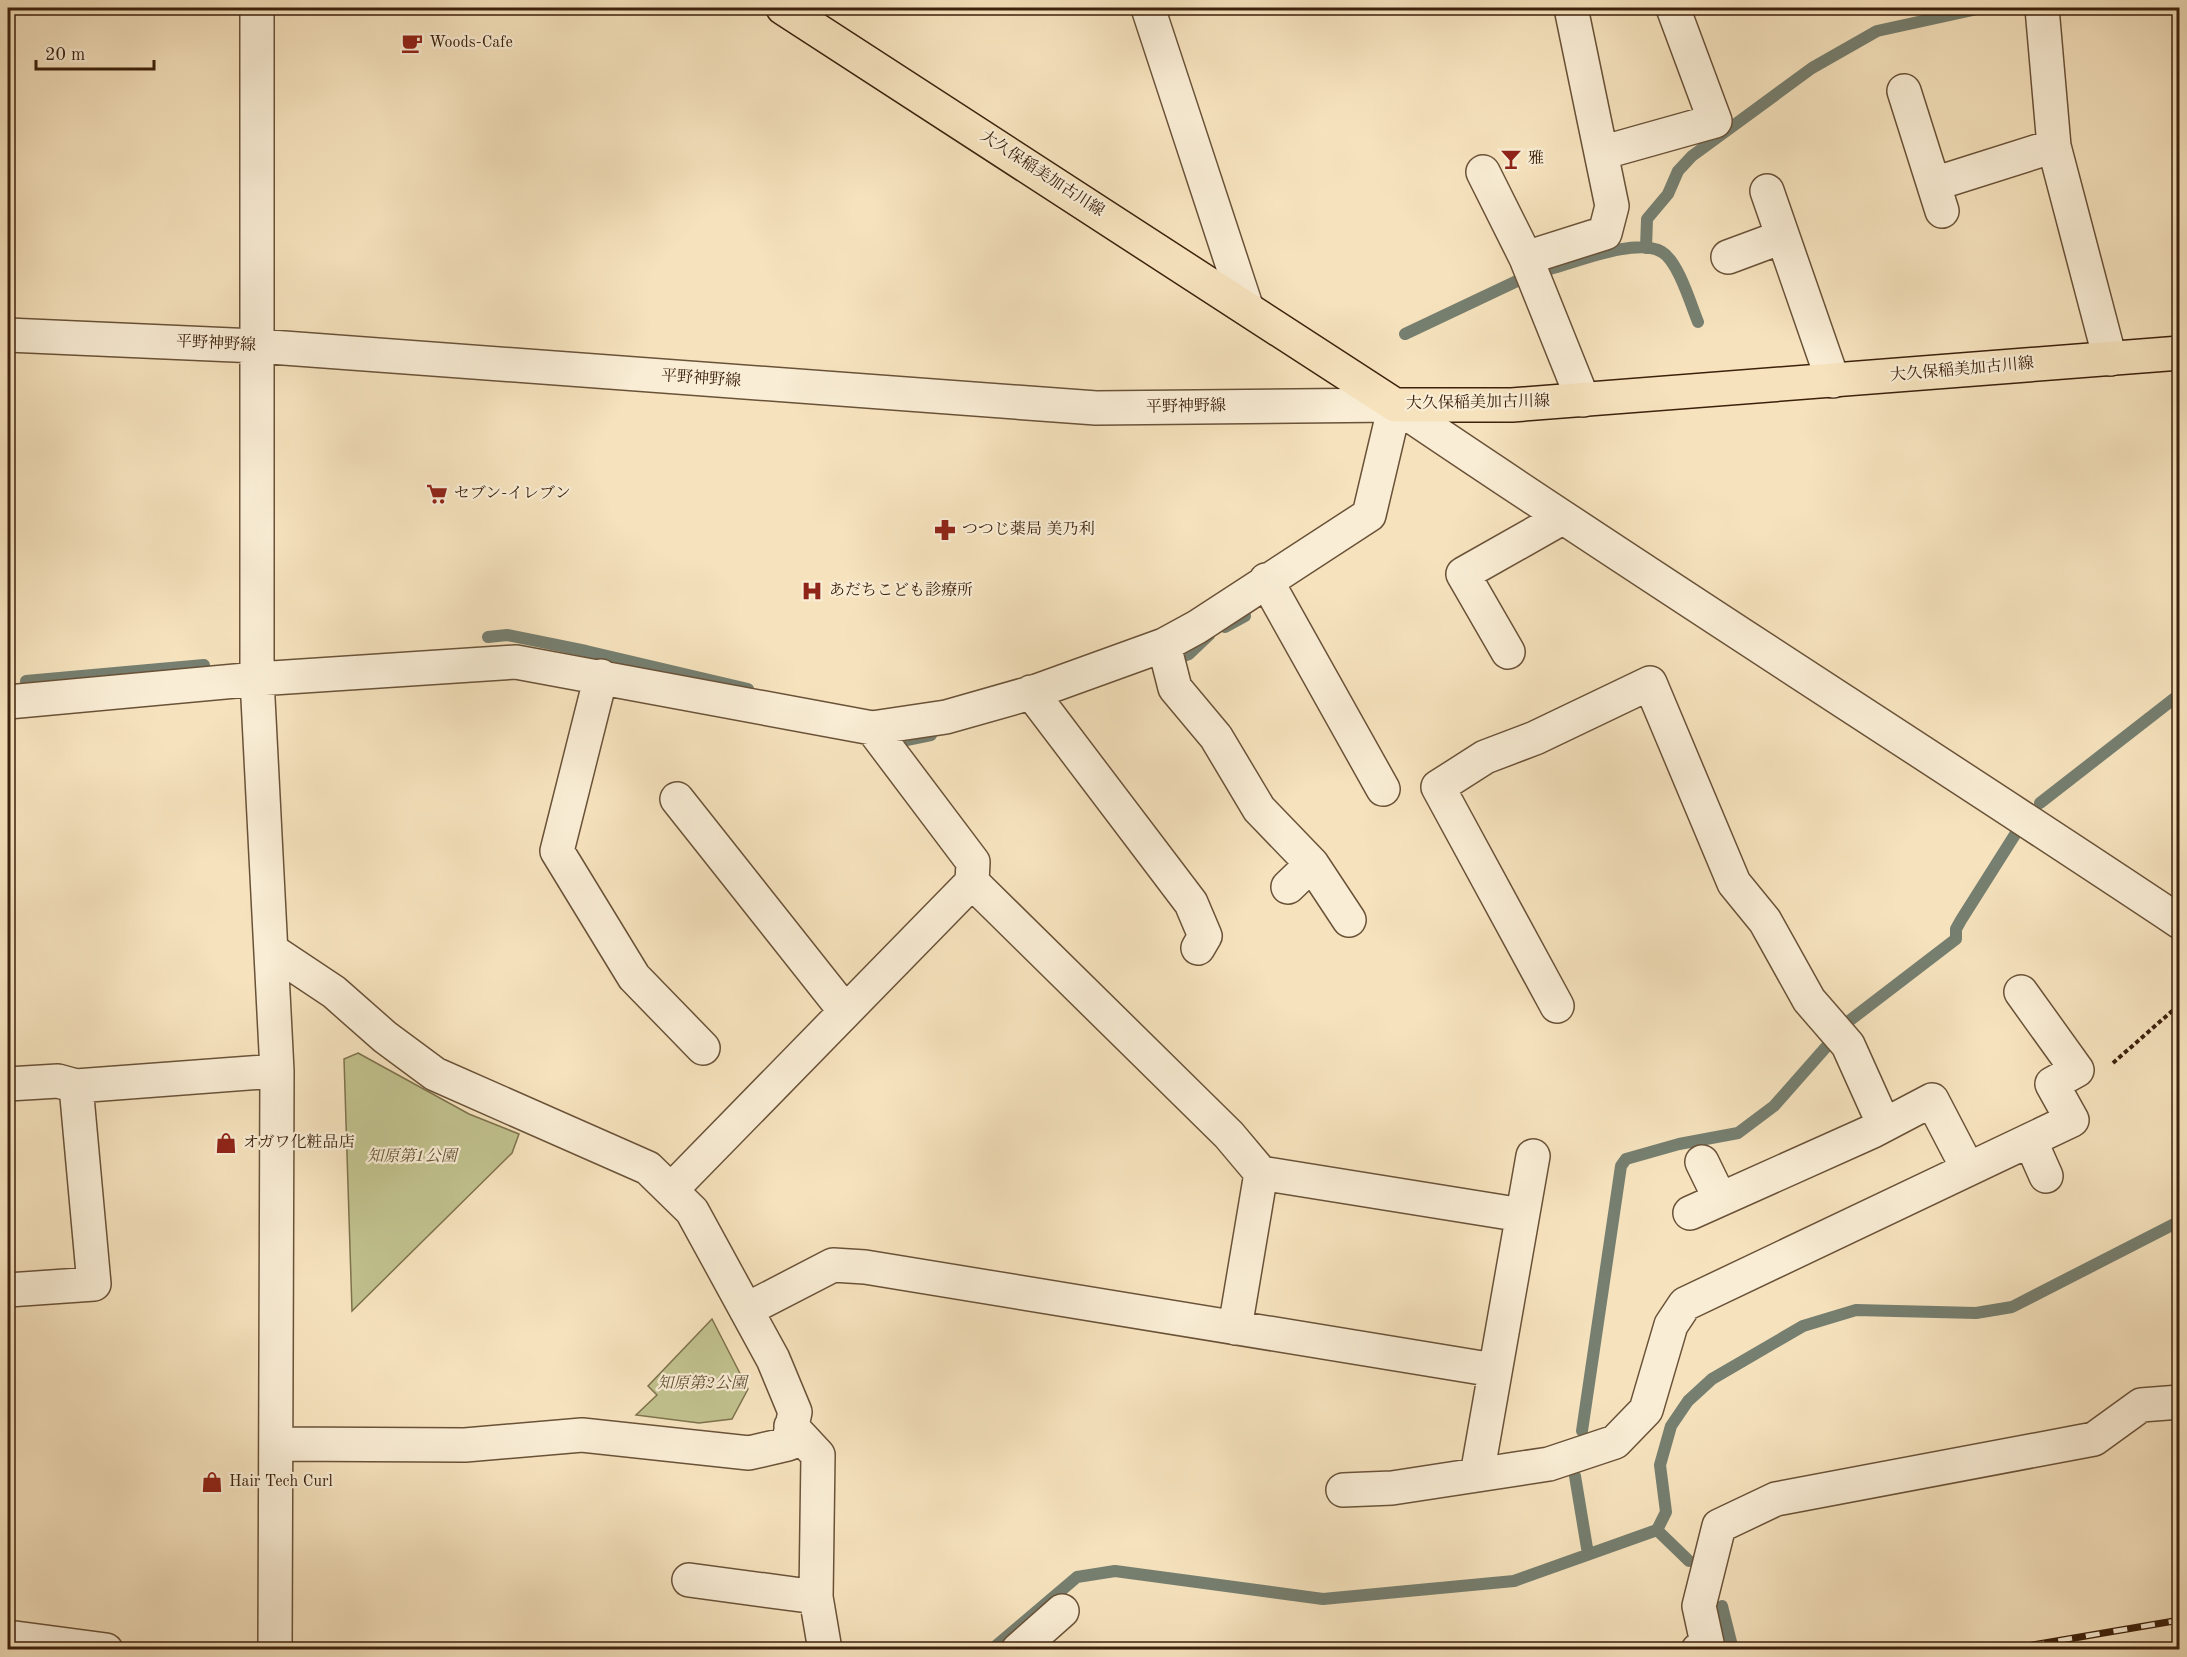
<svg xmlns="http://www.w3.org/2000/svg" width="2187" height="1657" font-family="'Old Standard TT','Noto Serif JP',serif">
	<rect width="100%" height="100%" fill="#f6e3be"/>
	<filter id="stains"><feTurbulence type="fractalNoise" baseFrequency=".00333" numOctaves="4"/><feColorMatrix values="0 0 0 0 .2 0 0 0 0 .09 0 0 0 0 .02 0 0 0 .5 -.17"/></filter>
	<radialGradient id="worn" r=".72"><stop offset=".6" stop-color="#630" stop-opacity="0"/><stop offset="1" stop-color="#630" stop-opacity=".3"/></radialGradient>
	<path fill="#c1c28e" stroke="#7e724d" stroke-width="1.5" d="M 358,1053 L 469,1114 L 519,1134 L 512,1153 L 352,1311 L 344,1059 Z
		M 712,1319 L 748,1389 L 732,1419 L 699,1423 L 636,1415 L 657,1395 L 648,1386 Z"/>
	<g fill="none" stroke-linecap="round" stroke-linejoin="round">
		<path stroke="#767f70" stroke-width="12" d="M 1646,248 L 1647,219 L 1668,194 L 1678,171 L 1692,156 L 1812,68 L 1877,31 L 1982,8
			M 1550,269 C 1577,262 1637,237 1662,252 C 1678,261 1691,305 1698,322
			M 1405,334 L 1517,281
			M 1225,627 L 1245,616
			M 488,637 L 507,635 L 586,651 L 748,689
			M 1169,661 L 1189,654 L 1209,635
			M 26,681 L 204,665
			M 887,744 L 931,735
			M 2040,803 L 2180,694
			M 1582,1431 L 1621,1166 L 1626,1159 L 1679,1144 L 1738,1133 L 1774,1106 L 1849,1021 L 1956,939 L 1956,929 L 1961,920 L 2016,833
			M 1575,1476 L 1588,1554
			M 1657,1530 L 1689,1561
			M 1722,1606 L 1733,1650
			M 991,1650 L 1077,1577 L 1115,1571 L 1323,1599 L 1514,1581 L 1657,1530 L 1666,1512 L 1660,1465 L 1671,1426 L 1688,1401 L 1712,1379 L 1803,1326 L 1856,1310 L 1976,1313 L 2012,1307 L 2180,1221"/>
		<defs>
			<path id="minor" d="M 257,8 L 257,679 L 277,1071 L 275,1650
				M 1148,8 L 1246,306
				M 2042,8 L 2054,146 L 2110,359
				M 1904,91 L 1942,211
				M 1601,153 L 1715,121 L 1673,8
				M 1483,172 L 1526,258 L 1583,400
				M 1934,184 L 2054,146
				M 1767,191 L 1833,381
				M 1728,257 L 1782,237
				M 1526,258 L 1605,233 L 1612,206 L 1571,8
				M 8,335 L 257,346 L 1096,408 L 1395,405
				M 1395,405 C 1654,581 1919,748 2180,922
				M 1266,580 L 1383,789
				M 1164,645 L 1175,688 L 1216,737 L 1259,809 L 1312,864 L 1349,920
				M 1508,652 L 1463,574 L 1562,518
				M 601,676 L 557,851 L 634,977 L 703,1048
				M 1031,692 L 1191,903 L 1205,936 L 1198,948
				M 8,702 L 257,679 L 516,662 L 872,728 L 946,717 L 1034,692 L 1164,645 L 1197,627 L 1369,515 L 1395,405
				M 872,728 L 973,862 L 972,882 L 1229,1135 L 1261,1173 L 1522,1215
				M 677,799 L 845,1011
				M 1288,887 L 1312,864
				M 271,950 L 334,992 L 385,1037 L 435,1074 L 648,1168 L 692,1211 L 773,1359 L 795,1412 L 788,1444 L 749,1453 L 582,1435 L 465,1445 L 276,1444
				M 1557,1006 L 1438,787 L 1485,757 L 1535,738 L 1650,683 L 1734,883 L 1765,921 L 1809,1000 L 1848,1045 L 1884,1125
				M 8,1084 L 58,1081 L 76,1086
				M 2030,1140 L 2046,1176
				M 1702,1162 L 1720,1199
				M 671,1190 L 972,882
				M 1690,1213 L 1873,1131 L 1932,1100 L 1968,1169
				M 8,1290 L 94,1284 L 76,1086 L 277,1071
				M 746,1310 L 833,1265 L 865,1267 L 1494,1370
				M 1235,1328 L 1261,1173
				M 791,1426 L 818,1455 L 816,1597 L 825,1650
				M 1477,1475 L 1533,1156
				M 1343,1490 L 1392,1488 L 1549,1464 L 1615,1442 L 1646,1410 L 1671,1325 L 1685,1304 L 2072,1120 L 2052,1084 L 2077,1070 L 2021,992
				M 689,1580 L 816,1597
				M 8,1637 L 106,1650
				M 1018,1650 L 1062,1611
				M 1698,1650 L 1707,1643 L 1699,1606 L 1719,1526 L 1776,1499 L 2094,1439 L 2141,1405 L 2180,1402"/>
			<path id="major" d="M 783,8 L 1395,405 L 1512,405 L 2180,353"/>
		</defs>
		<use href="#minor" stroke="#6a5238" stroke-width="36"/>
		<use href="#major" stroke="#3c210c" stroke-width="36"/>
		<path stroke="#3c210c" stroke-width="4" stroke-dasharray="4.5 3" stroke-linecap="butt" d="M 2113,1063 L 2180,1004"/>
		<use href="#minor" stroke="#f9edd5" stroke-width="33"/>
		<use href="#major" stroke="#f6e3be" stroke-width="33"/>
		<defs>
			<path id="rail" d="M 2003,1650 L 2180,1620"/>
		</defs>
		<use href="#rail" stroke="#3c210c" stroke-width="7"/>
		<use href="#rail" stroke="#f9edd5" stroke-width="4.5" stroke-dasharray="14" stroke-linecap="butt"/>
	</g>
	<defs>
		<symbol id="cafe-bare" viewBox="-9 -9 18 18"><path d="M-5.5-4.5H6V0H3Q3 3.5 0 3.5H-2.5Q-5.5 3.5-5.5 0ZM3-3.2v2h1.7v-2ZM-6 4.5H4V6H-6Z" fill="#8f2418" stroke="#f9edd5" stroke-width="2.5" paint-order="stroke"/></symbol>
		<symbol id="bar-bare" viewBox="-9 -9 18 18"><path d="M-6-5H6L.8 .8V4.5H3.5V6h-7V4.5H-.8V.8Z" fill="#8f2418" stroke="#f9edd5" stroke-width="2.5" paint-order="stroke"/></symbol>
		<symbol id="supermarket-bare" viewBox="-9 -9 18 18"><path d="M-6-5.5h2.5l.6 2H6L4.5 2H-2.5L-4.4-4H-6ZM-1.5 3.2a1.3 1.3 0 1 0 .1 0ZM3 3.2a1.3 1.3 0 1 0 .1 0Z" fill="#8f2418" stroke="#f9edd5" stroke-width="2.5" paint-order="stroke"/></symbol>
		<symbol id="pharmacy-bare" viewBox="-9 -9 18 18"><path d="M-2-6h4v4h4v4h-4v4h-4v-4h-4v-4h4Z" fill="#8f2418" stroke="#f9edd5" stroke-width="2.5" paint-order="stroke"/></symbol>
		<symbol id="hospital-bare" viewBox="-9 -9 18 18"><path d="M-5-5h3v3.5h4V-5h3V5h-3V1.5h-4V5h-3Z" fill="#8f2418" stroke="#f9edd5" stroke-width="2.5" paint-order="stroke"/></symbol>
		<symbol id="shop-bare" viewBox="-9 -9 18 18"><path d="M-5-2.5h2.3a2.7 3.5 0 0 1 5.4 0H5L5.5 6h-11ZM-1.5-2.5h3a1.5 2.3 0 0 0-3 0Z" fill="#8f2418" stroke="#f9edd5" stroke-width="2.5" paint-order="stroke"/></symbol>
	</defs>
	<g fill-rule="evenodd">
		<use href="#cafe-bare" x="397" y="28" width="30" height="30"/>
		<use href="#bar-bare" x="1496" y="144" width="30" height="30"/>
		<use href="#supermarket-bare" x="422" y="479" width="30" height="30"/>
		<use href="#pharmacy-bare" x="930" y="515" width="30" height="30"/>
		<use href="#hospital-bare" x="797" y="576" width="30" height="30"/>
		<use href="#shop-bare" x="211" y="1128" width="30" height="30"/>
		<use href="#shop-bare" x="197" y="1467" width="30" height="30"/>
	</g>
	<g text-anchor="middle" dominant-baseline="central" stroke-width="4.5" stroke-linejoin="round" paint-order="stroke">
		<g font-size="16" fill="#3c210c" stroke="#f9edd5" text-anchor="start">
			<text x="429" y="43">Woods-Cafe</text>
			<text x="1528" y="159">雅</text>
			<text x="454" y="494">セブン-イレブン</text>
			<text x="962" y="530">つつじ薬局 美乃利</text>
			<text x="829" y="591">あだちこども診療所</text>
			<text x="243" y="1143">オガワ化粧品店</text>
			<text x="229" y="1482">Hair Tech Curl</text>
		</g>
		<g font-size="16" fill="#3c210c" stroke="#f9edd5">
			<text transform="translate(1042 174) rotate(33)">大久保稲美加古川線</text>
			<text transform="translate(216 344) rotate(3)">平野神野線</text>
			<text transform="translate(1962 370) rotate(-5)">大久保稲美加古川線</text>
			<text transform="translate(701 379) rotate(4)">平野神野線</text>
			<text transform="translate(1478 403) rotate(-1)">大久保稲美加古川線</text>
			<text transform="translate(1186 407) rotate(-1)">平野神野線</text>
		</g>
		<g font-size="16" font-style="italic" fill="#645133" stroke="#f9edd5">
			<text x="412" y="1157">知原第1公園</text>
			<text x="702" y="1384">知原第2公園</text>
		</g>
	</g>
	<rect width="2187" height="1657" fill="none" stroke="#f6e3be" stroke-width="30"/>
	<rect x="9" y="9" width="2169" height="1639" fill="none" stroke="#3c210c" stroke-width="3"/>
	<rect x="15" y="15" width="2157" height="1627" fill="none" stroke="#3c210c" stroke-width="1.5"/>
	<path d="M36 60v9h118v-9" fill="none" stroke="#3c210c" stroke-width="3"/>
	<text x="45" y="60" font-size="18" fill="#3c210c" stroke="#f9edd5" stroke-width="4.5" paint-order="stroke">20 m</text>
	<rect width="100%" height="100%" filter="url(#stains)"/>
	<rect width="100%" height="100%" fill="url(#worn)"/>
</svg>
